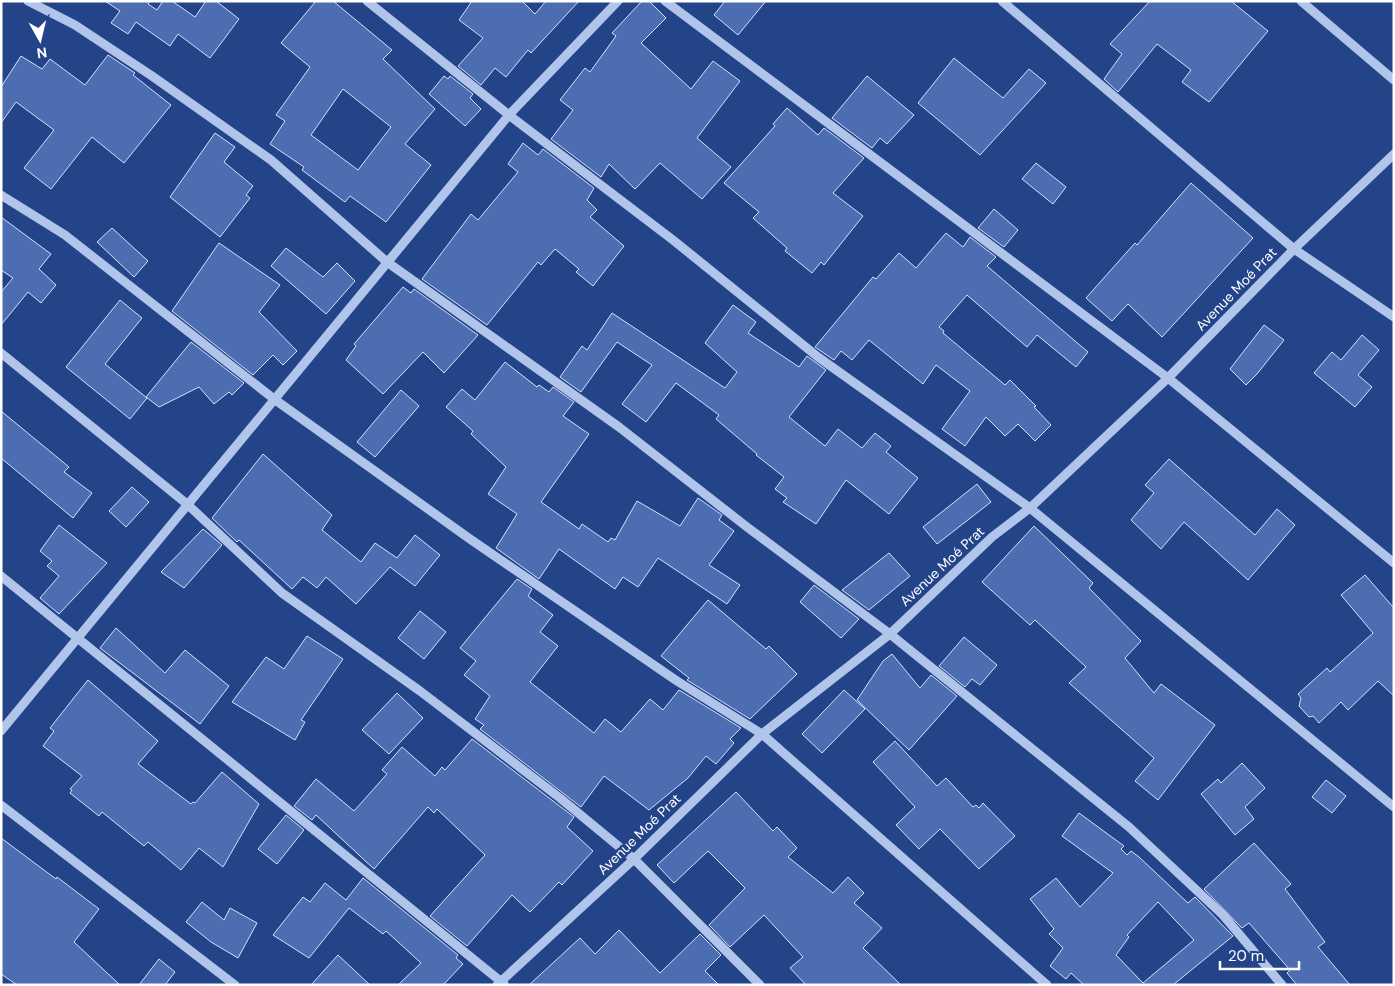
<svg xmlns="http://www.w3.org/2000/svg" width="1395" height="986" font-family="'DM Sans',sans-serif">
	<rect width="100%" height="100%" fill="#24448a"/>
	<path fill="#4c6db1" stroke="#d5e1f7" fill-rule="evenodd" d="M 105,1 L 150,1 L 148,4 L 157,10 L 163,1 L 172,1 L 195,17 L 206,1 L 216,1 L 239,19 L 210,58 L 178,34 L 170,46 L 136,22 L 128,34 L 111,23 L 120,11 Z
		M 316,1 L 333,1 L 392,50 L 383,59 L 435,109 L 405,144 L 431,165 L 386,222 L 350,196 L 345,202 L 302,170 L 304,167 L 270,144 L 285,121 L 276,115 L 310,67 L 281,43 ZM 343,89 L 391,127 L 358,170 L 311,135 Z
		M 472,1 L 522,1 L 535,14 L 546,1 L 579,1 L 531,53 L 528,50 L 506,77 L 495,68 L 481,85 L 458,66 L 483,38 L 459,20 Z
		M 642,1 L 649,1 L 666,18 L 641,43 L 691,89 L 713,61 L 740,81 L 697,138 L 731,167 L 702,199 L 660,163 L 635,189 L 609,164 L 601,177 L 551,139 L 573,110 L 560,100 L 585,68 L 590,72 L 616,36 L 612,33 Z
		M 725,1 L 766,1 L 738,35 L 714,15 Z
		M 1150,1 L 1231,1 L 1268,31 L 1209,102 L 1182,82 L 1191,70 L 1157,44 L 1118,92 L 1104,79 L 1122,54 L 1110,44 Z
		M 108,55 L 135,73 L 133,75 L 171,105 L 124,163 L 92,137 L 51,189 L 24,168 L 54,130 L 16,102 L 1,123 L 1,87 L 21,56 L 42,69 L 50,59 L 85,85 Z
		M 954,58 L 1003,98 L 1029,69 L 1046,83 L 980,155 L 918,103 Z
		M 444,76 L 448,79 L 450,76 L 473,94 L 470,98 L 481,109 L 465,126 L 429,94 Z
		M 867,76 L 914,115 L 887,144 L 880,138 L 872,148 L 832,118 Z
		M 787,108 L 818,135 L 824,128 L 864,158 L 833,193 L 863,216 L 824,265 L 821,262 L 812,273 L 785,251 L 787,248 L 753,218 L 759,212 L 724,183 L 775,126 L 773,124 Z
		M 215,133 L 235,147 L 224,162 L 253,186 L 246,195 L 250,198 L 220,237 L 170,197 Z
		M 523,143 L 538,155 L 543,149 L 594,188 L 587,200 L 597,210 L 590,217 L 624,246 L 593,286 L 576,272 L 579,269 L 555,249 L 541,265 L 538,262 L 487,325 L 422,279 L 471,214 L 478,220 L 518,172 L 508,164 Z
		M 1036,163 L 1066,187 L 1053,204 L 1022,179 Z
		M 1191,183 L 1253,238 L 1162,337 L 1128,304 L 1112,321 L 1086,298 L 1135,243 L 1137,245 Z
		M 994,209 L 1018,230 L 1004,247 L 978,228 Z
		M 1,217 L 51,254 L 39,269 L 56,285 L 41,303 L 28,292 L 1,325 L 1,292 L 13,278 L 1,270 Z
		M 112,228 L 148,261 L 134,277 L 97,242 Z
		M 946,233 L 963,247 L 970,237 L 996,257 L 987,266 L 1088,352 L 1076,367 L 1037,335 L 1027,347 L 967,295 L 939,327 L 944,331 L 943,333 L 1005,385 L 1010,380 L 1036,406 L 1034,407 L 1051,425 L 1035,441 L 1018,424 L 1005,436 L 986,417 L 965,446 L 942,429 L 970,391 L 936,365 L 923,384 L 869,340 L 852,360 L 841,351 L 834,360 L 815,347 L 873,277 L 876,279 L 899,253 L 916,268 Z
		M 219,243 L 280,285 L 259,312 L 297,351 L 283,365 L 273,355 L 253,375 L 172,311 Z
		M 286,248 L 323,277 L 337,263 L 355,281 L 326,314 L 271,266 Z
		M 403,287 L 411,293 L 414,289 L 478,335 L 444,373 L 423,352 L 383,394 L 346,360 L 356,346 L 354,344 Z
		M 120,300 L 142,318 L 105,364 L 147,398 L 130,419 L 66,367 Z
		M 733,305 L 756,322 L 748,333 L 799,367 L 807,356 L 826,370 L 789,417 L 825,446 L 838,429 L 862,448 L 875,433 L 891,446 L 886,452 L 918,478 L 889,514 L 846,480 L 816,524 L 783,502 L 787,498 L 775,489 L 784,477 L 756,455 L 757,454 L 716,419 L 719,415 L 676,383 L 646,422 L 622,404 L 652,365 L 617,342 L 581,392 L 560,377 L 582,346 L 587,350 L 612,313 L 725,388 L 737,372 L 705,343 Z
		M 1264,325 L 1284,340 L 1257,374 L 1246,385 L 1230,369 Z
		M 1362,335 L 1379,350 L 1358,375 L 1372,387 L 1355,407 L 1314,373 L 1332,352 L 1341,360 Z
		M 191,342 L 244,383 L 232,395 L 229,392 L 214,404 L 199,387 L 159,407 L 146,397 Z
		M 505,362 L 537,387 L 539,385 L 549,392 L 553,387 L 574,402 L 563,416 L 589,434 L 541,502 L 579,529 L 582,524 L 608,542 L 611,538 L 615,540 L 637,501 L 680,526 L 698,498 L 722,515 L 719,520 L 734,531 L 709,565 L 740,585 L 727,604 L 658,558 L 638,587 L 623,577 L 615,589 L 559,549 L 539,579 L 496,548 L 517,514 L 488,494 L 506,467 L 471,434 L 473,431 L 446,407 L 462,389 L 475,400 Z
		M 401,390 L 419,406 L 375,457 L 357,442 Z
		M 1,411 L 69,467 L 64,472 L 92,493 L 73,518 L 1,458 Z
		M 263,454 L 332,515 L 322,530 L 361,562 L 375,543 L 397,558 L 415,535 L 440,555 L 415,586 L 390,567 L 356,604 L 326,577 L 317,588 L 303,577 L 292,589 L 239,540 L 237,542 L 212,518 Z
		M 1169,459 L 1255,535 L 1277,509 L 1295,525 L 1248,580 L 1184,522 L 1161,549 L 1131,520 L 1154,493 L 1145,485 Z
		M 977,484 L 991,502 L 937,544 L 923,527 Z
		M 132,487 L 149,502 L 126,527 L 109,511 Z
		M 59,525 L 107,563 L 59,614 L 40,598 L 59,576 L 47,566 L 52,561 L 40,551 Z
		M 1034,526 L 1093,583 L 1089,588 L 1141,641 L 1125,658 L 1154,693 L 1161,684 L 1215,725 L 1158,800 L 1135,781 L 1154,758 L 1069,683 L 1086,667 L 1035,620 L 1030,625 L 982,582 Z
		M 203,529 L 222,545 L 184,588 L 161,572 Z
		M 889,553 L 910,576 L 869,610 L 842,590 Z
		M 1365,575 L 1394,608 L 1394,696 L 1378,681 L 1348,710 L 1341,702 L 1319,723 L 1313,716 L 1309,717 L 1299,706 L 1301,698 L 1298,694 L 1327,668 L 1330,672 L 1373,633 L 1341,595 Z
		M 517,579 L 532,589 L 528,596 L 553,615 L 540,632 L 558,646 L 530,682 L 594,733 L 605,719 L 621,732 L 650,699 L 663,710 L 679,690 L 741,728 L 730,739 L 734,743 L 716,764 L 706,756 L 688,778 L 649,810 L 604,776 L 581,807 L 480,729 L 484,725 L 475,719 L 490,696 L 464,675 L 476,661 L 460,648 Z
		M 814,585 L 859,619 L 841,638 L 800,602 Z
		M 708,600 L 766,649 L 769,646 L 797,674 L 750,719 L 687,680 L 689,678 L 661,656 Z
		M 420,611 L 446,632 L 424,659 L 398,638 Z
		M 116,628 L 165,673 L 185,650 L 229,686 L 200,724 L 100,648 Z
		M 307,636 L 343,659 L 301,720 L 305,722 L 295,740 L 232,702 L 266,657 L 284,669 Z
		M 964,637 L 997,665 L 980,685 L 972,679 L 965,687 L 939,666 Z
		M 892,654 L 920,688 L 931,675 L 957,696 L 909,750 L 857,700 L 883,661 Z
		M 88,680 L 158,741 L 138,764 L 191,804 L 193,802 L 195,803 L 222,772 L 259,804 L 223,867 L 199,848 L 181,870 L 148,842 L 144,846 L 102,812 L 99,816 L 70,793 L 72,790 L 70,789 L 82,776 L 43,746 L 54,731 L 50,728 Z
		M 844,690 L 865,709 L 822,753 L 802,734 Z
		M 397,693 L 423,718 L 389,754 L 362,730 Z
		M 472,739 L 574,817 L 567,827 L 593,851 L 562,885 L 559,882 L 530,912 L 512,895 L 467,946 L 430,916 L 485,855 L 437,809 L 434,813 L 428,807 L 374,869 L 316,815 L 312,820 L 294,806 L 316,779 L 354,811 L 387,774 L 382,770 L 402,747 L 435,776 L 442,767 L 445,770 Z
		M 895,741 L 937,786 L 946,778 L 973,807 L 976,805 L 979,808 L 983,803 L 1015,836 L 979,869 L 940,829 L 919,849 L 896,825 L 915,807 L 873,762 Z
		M 1242,763 L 1265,788 L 1245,807 L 1254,819 L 1235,835 L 1201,794 L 1218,779 L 1221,783 Z
		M 1326,780 L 1346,796 L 1332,813 L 1312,797 Z
		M 736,792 L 773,831 L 777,827 L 797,848 L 788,857 L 833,893 L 848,877 L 864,893 L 854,903 L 882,928 L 863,948 L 901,985 L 806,985 L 790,968 L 803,957 L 764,915 L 730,947 L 709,925 L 745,888 L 708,851 L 674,883 L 657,865 Z
		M 1079,813 L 1124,846 L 1121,849 L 1127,855 L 1131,851 L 1139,857 L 1188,903 L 1195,897 L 1233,936 L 1173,985 L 1084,985 L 1071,973 L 1066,979 L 1050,966 L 1063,948 L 1049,934 L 1054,929 L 1030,899 L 1056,878 L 1080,907 L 1113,873 L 1062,836 ZM 1158,902 L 1194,940 L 1143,983 L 1116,955 L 1129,937 L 1127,935 Z
		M 286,815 L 304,830 L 277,864 L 258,849 Z
		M 1,838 L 56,879 L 57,877 L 99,909 L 74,942 L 120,985 L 17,985 L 1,974 Z
		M 1254,843 L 1291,884 L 1285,889 L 1325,942 L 1318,947 L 1350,985 L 1297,985 L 1287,973 L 1290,970 L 1249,923 L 1242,928 L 1204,889 Z
		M 363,878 L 458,955 L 456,958 L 463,964 L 443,985 L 398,985 L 421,963 L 386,931 L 383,934 L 349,908 L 309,958 L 273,935 L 303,897 L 310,902 L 325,883 L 346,900 Z
		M 202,902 L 224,920 L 230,908 L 257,923 L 238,958 L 211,942 L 186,922 Z
		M 619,930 L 660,973 L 700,934 L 721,955 L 705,971 L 719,985 L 529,985 L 580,938 L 595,954 Z
		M 338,955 L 370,985 L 311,985 Z
		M 159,959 L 175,972 L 165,985 L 139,985 Z"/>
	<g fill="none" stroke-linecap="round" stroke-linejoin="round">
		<path stroke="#b1c4ea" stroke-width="9" d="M 28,1 L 75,25 L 152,76 L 271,160 L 387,262 L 619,427 L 747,527 L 890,634 L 1129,827 L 1223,915 L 1282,985
			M 367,1 L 509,115 L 673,240 L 818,357 L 1030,508 L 1394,807
			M 665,1 L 1168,378 L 1394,563
			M 1002,1 L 1294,249 L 1394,317
			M 1301,1 L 1394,80
			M 1,195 L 65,235 L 274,399 L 470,539 L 677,681 L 762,734 L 1047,985
			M 1,353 L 187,504 L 282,593 L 420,691 L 560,798 L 634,859 L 760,985
			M 1,576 L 504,984
			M 1,731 L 509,115 L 618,1
			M 1,805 L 235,985
			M 497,985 L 634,859 L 762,734 L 890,634 L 992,537 L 1030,508 L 1168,378 L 1294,249 L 1394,154"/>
	</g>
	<g text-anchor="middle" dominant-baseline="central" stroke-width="5" stroke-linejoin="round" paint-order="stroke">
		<g font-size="14" fill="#fff" stroke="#24448a">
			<text transform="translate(1236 289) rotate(-46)">Avenue Moé Prat</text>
			<text transform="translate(942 566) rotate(-43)">Avenue Moé Prat</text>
			<text transform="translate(639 834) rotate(-44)">Avenue Moé Prat</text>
		</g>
	</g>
	<rect width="1395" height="986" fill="none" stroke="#ffffff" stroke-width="5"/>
	<g transform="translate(40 40) rotate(172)" stroke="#24448a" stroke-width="4" paint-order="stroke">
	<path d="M0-4L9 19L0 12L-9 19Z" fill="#ffffff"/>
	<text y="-8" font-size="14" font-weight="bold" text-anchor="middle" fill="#ffffff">N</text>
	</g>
	<path d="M1220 961v8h79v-8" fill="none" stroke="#ffffff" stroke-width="2.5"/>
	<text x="1228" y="961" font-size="15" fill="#ffffff" stroke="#24448a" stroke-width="4" paint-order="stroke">20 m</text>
</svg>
